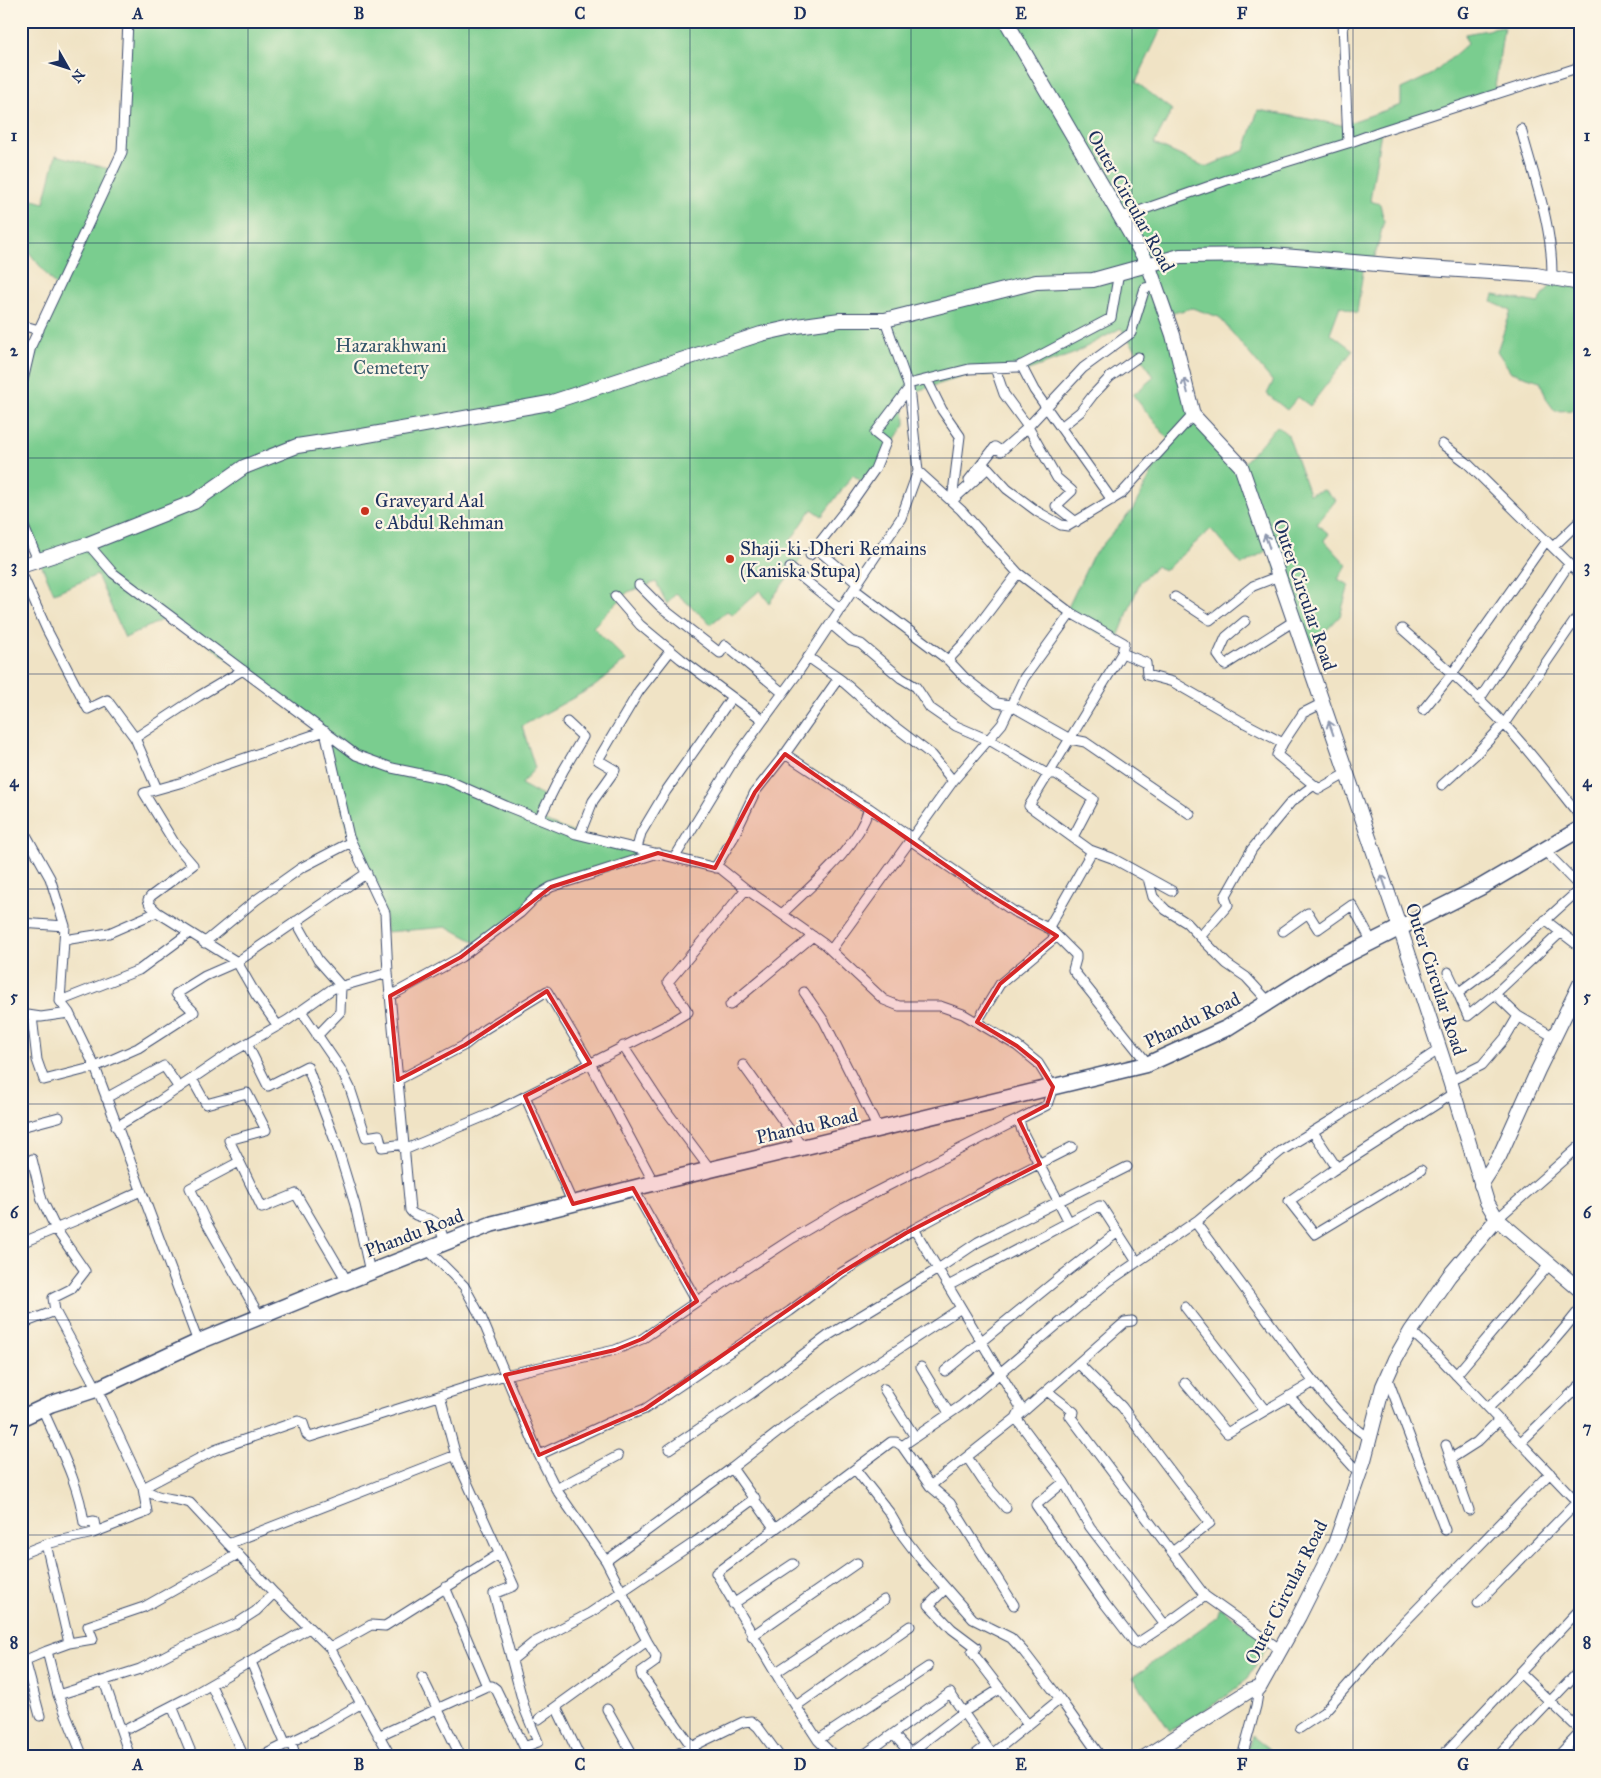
<svg xmlns="http://www.w3.org/2000/svg" width="1601" height="1778" font-family="'IM FELL Great Primer',serif">
	<rect width="100%" height="100%" fill="#fcf5e5"/>
	<filter id="ink" filterUnits="userSpaceOnUse"><feTurbulence type="fractalNoise" baseFrequency=".02" numOctaves="2"/><feDisplacementMap in="SourceGraphic" scale="10" xChannelSelector="R" yChannelSelector="G"/><feConvolveMatrix kernelMatrix="1 2 1 2 8 2 1 2 1" color-interpolation-filters="sRGB"/></filter>
	<filter id="wash" filterUnits="userSpaceOnUse"><feTurbulence type="fractalNoise" baseFrequency=".0096" numOctaves="4" result="noise"/><feDisplacementMap in="SourceGraphic" scale="20" xChannelSelector="R" yChannelSelector="G"/><feGaussianBlur stdDeviation="1.12" result="paint"/><feColorMatrix in="noise" values="0 0 0 0 0 0 0 0 0 0 0 0 0 0 0 0 0 1.4 0 .05"/><feComposite in="paint" operator="in"/></filter>
	<g filter="url(#wash)">
		<rect width="100%" height="100%" fill="#f0e3c5"/>
		<path fill="#7acd8f" stroke="#4a7e76" d="M 128,21 L 1153,21 L 1163,25 L 1136,82 L 1172,110 L 1154,144 L 1206,167 L 1245,150 L 1258,110 L 1342,125 L 1401,105 L 1401,89 L 1433,74 L 1467,44 L 1465,34 L 1504,27 L 1494,94 L 1381,131 L 1370,201 L 1380,204 L 1384,221 L 1373,264 L 1364,264 L 1357,313 L 1340,306 L 1330,333 L 1353,350 L 1310,406 L 1298,397 L 1287,410 L 1267,394 L 1273,382 L 1219,317 L 1192,308 L 1166,315 L 1193,415 L 1241,466 L 1277,426 L 1288,435 L 1309,494 L 1324,490 L 1336,500 L 1317,524 L 1329,534 L 1324,540 L 1347,565 L 1338,579 L 1349,585 L 1340,616 L 1305,653 L 1269,549 L 1242,565 L 1211,529 L 1164,571 L 1157,566 L 1140,582 L 1116,642 L 1065,614 L 1092,557 L 1133,509 L 1169,440 L 1133,395 L 1154,377 L 1121,328 L 1073,354 L 1020,373 L 965,376 L 904,395 L 905,425 L 866,485 L 853,475 L 822,516 L 812,509 L 791,540 L 806,552 L 769,603 L 760,590 L 732,615 L 727,611 L 711,624 L 676,593 L 667,604 L 656,582 L 628,592 L 593,627 L 626,660 L 595,686 L 522,726 L 535,768 L 521,784 L 548,799 L 535,817 L 576,834 L 658,853 L 551,887 L 479,944 L 448,927 L 386,932 L 385,913 L 349,837 L 325,731 L 170,616 L 125,638 L 97,575 L 54,593 L 21,520 L 21,384 L 31,346 L 58,289 L 21,242 L 21,196 L 44,203 L 56,155 L 113,170 L 122,152 Z
			M 1552,283 L 1580,288 L 1580,410 L 1555,411 L 1547,400 L 1540,381 L 1511,372 L 1497,351 L 1511,311 L 1492,302 L 1494,295 L 1538,303 Z
			M 1220,1607 L 1269,1643 L 1248,1679 L 1219,1701 L 1170,1731 L 1133,1677 L 1217,1617 Z
			M 1252,1736 L 1269,1749 L 1275,1757 L 1245,1757 Z"/>
	</g>
	<g filter="url(#ink)">
		<g fill="none" stroke-linecap="round" stroke-linejoin="round">
			<defs>
				<path id="street" d="M 1343,21 L 1348,143
					M 1521,129 C 1534,178 1553,226 1552,278
					M 1122,217 L 1227,180 L 1348,143 L 1381,131 L 1580,67
					M 21,325 L 39,330
					M 1021,365 L 1034,390 L 1112,500
					M 995,368 L 1004,394 L 1028,427 L 1057,478 L 1072,491 L 1056,506 L 1076,522
					M 927,380 L 942,410 L 960,436 L 952,501 L 988,468 L 1007,489 L 1038,512 L 1061,525 L 1068,526 L 1121,494 L 1193,415
					M 908,384 L 969,369 L 1018,367 L 1111,318 L 1119,272
					M 21,389 L 31,346 L 122,152 L 128,21
					M 1061,427 L 1080,412 L 1093,395 L 1110,377 L 1138,357
					M 1442,444 L 1466,462 L 1580,574
					M 918,471 L 961,510 L 1018,573 L 1071,613 L 1124,643 L 1122,653
					M 969,480 L 995,447 L 1001,451 L 1024,431 L 1083,368 L 1131,333 L 1145,288 L 1156,286
					M 21,520 L 38,560
					M 1553,547 L 1580,521
					M 816,548 L 858,584
					M 810,555 L 854,499 L 875,469 L 886,442 L 875,433 L 909,388
					M 790,568 L 841,609
					M 21,572 L 47,630 L 88,709 L 107,700 L 135,738 L 157,789
					M 639,585 L 661,607 L 720,653 L 725,645 L 783,693
					M 854,589 L 948,660 L 965,678 L 997,703 L 1010,705 L 1070,739 L 1085,742 L 1190,814
					M 615,596 L 640,625 L 681,659 L 763,720
					M 1175,597 L 1210,620 L 1253,586 L 1279,576
					M 1245,621 L 1226,637 L 1218,655 L 1225,665 L 1294,621
					M 831,624 L 851,641 L 861,644 L 901,678 L 916,687 L 930,708 L 956,726 L 991,741 L 1047,774 L 1056,774 L 1093,799 L 1073,837
					M 1402,629 C 1437,660 1472,690 1504,724 C 1531,752 1555,785 1580,816
					M 808,657 L 841,680 L 890,723 L 932,755 L 953,781
					M 948,660 L 968,639 L 1018,573
					M 1479,700 L 1569,564
					M 1423,710 L 1452,674 L 1546,541
					M 135,738 L 199,696 L 243,670
					M 1283,743 L 1277,755 L 1319,789 L 1347,773
					M 1442,785 L 1475,755 L 1504,724 L 1580,613
					M 539,819 L 563,771 L 583,737 L 567,722
					M 21,826 L 50,878 L 65,926 L 60,1001 L 69,1013 L 95,1067 L 198,1342
					M 580,834 L 593,801 L 615,770 L 598,760 L 639,691 L 671,650
					M 912,838 L 953,781 L 1002,724 L 1024,678 L 1071,613
					M 910,840 L 1013,911 L 1050,929 L 1076,955 L 1076,959 L 1073,970 L 1148,1064
					M 637,848 L 641,833 L 666,791 L 732,697
					M 1544,850 L 1580,887
					M 675,857 L 734,760 L 797,674 L 901,518 L 918,471 L 909,388 L 885,320
					M 715,868 L 732,840 L 755,792 L 785,754
					M 1148,878 L 1153,897 L 1166,910 L 1187,923 L 1200,937
					M 1172,891 L 1112,858 L 1090,850 L 1029,806 L 1122,653 L 1146,663 L 1147,675 L 1173,682 L 1239,720 L 1283,743 L 1303,713 L 1323,703
					M 782,914 C 812,884 857,850 869,808
					M 1545,920 L 1580,947
					M 296,921 L 318,960 L 341,986 L 340,1012 L 317,1036
					M 21,923 L 65,926
					M 1050,929 L 1050,925 L 1091,853 L 1090,850
					M 1283,931 L 1308,913 L 1318,929 L 1352,905 L 1372,942
					M 1560,933 L 1495,994 L 1468,1016 L 1458,993 L 1497,964 L 1580,889
					M 64,940 L 109,933 L 157,912
					M 204,943 L 256,900 L 301,868 L 351,842
					M 831,950 L 912,838 L 869,808 L 859,803 L 785,754 L 838,679
					M 1448,972 L 1458,993
					M 804,992 L 824,1021 L 878,1129
					M 1495,994 L 1518,1016
					M 390,996 L 461,957 L 520,913 L 538,895 L 551,887 L 658,853
					M 60,1001 L 139,970 L 189,933
					M 1269,1002 L 1246,977 L 1227,964 L 1200,937 L 1228,905 L 1225,897 L 1252,849 L 1291,802 L 1314,785
					M 730,1005 L 813,936
					M 301,1011 L 340,1068 L 350,1088 L 366,1137 L 379,1135 L 382,1147 L 404,1144
					M 21,1014 L 41,1017 L 69,1013
					M 32,1016 L 37,1060 L 44,1080 L 95,1067 L 138,1048 L 194,1012 L 176,994 L 205,976 L 237,962 L 367,873
					M 977,1022 L 1000,984 L 1057,936
					M 278,1026 L 256,995 L 237,962 L 157,912 L 150,905 L 148,900 L 151,896 L 193,865 L 175,844 L 144,793 L 183,782 L 213,769 L 325,731 L 349,837 L 385,913 L 388,973 L 410,1210 C 416,1220 430,1215 437,1224 C 441,1229 443,1237 445,1243
					M 247,1044 L 268,1086 L 307,1066 L 337,1146 L 355,1205 L 370,1272
					M 623,1046 L 659,1101 L 710,1169
					M 743,1065 L 802,1147
					M 192,1079 L 206,1104 L 247,1093 L 266,1130 L 229,1140 L 262,1208 L 296,1194 L 347,1281
					M 398,1080 L 465,1045 L 485,1029 L 547,991 L 590,1063 L 654,1183
					M 1450,1081 L 1482,1065 L 1505,1038 L 1518,1016 L 1554,1037
					M 525,1096 L 573,1204
					M 106,1098 L 164,1066 L 179,1088
					M 1019,1120 L 1022,1131 L 1069,1222
					M 21,1127 L 59,1117
					M 116,1127 L 158,1102 L 227,1055 L 288,1020 L 332,989 L 388,973
					M 1313,1132 L 1337,1168
					M 404,1150 L 490,1114 L 667,1025 L 688,1012 L 668,982 L 746,889
					M 32,1159 L 42,1200 L 56,1229 L 85,1271 L 71,1289 L 53,1298 L 55,1311
					M 239,1162 L 190,1188 L 206,1222 L 260,1317
					M 1421,1170 L 1315,1234 L 1289,1201 L 1332,1171 L 1454,1093
					M 633,1188 L 697,1301
					M 1497,1219 L 1580,1146
					M 1195,1222 C 1225,1262 1254,1302 1284,1342 C 1304,1369 1341,1423 1369,1437
					M 914,1229 L 1021,1408 L 1016,1418 L 1064,1482 L 1090,1527 L 1165,1625
					M 21,1243 L 84,1217 L 141,1191
					M 427,1249 L 464,1286 L 482,1319 L 539,1455 L 556,1489 L 606,1561 L 647,1641 L 656,1656 L 655,1662 L 641,1672 L 642,1676 L 699,1757
					M 948,1286 L 1099,1206 L 1101,1206 L 1137,1262
					M 1185,1307 L 1265,1410
					M 21,1324 L 55,1311 L 97,1389 L 143,1488 C 157,1500 173,1497 190,1503 L 274,1593 L 330,1648 L 391,1757
					M 1411,1331 L 1439,1357 L 1580,1505
					M 1078,1363 L 1122,1407 L 1210,1523 L 1172,1552
					M 921,1367 L 949,1413
					M 945,1371 L 1064,1274 L 1118,1232
					M 1456,1375 L 1549,1265
					M 1387,1377 L 1445,1530
					M 1185,1383 L 1227,1433 L 1314,1382
					M 884,1389 L 915,1437
					M 1047,1391 L 1074,1412 L 1070,1416 L 1205,1596 L 1281,1650
					M 440,1396 L 457,1460 L 514,1586 L 494,1594 L 525,1710 L 538,1742 L 524,1747
					M 1289,1396 L 1359,1473
					M 42,1408 C 58,1445 79,1483 84,1523 L 94,1521 L 96,1531
					M 1488,1408 C 1521,1378 1552,1345 1580,1309
					M 1521,1442 L 1580,1385
					M 1446,1445 L 1469,1510
					M 902,1446 L 962,1405 L 1108,1282 L 1198,1220 L 1281,1151 L 1340,1115 L 1440,1049
					M 669,1449 L 752,1393 L 829,1335 L 938,1269 L 978,1242 L 1127,1167
					M 539,1455 L 608,1423 L 645,1409 L 790,1311 L 841,1273 L 914,1229 L 973,1197 L 1072,1147
					M 967,1457 L 983,1481 L 1006,1508
					M 1452,1458 L 1477,1442 L 1499,1420
					M 732,1468 L 775,1529
					M 855,1469 L 889,1512 L 903,1536 L 922,1561 L 973,1619 L 1011,1638 L 1024,1652 L 1060,1699
					M 1064,1482 L 1036,1505 L 1105,1604 L 1136,1644 L 1165,1625 L 1205,1596
					M 930,1486 L 950,1503 L 1014,1605
					M 556,1489 L 618,1456
					M 46,1544 L 93,1533 L 147,1512 L 143,1488 L 215,1450 L 298,1421 L 303,1423 L 307,1435 L 310,1437 L 505,1375 L 615,1350 L 642,1339 L 727,1281 L 793,1238 L 844,1208 L 1047,1105 L 1053,1087 L 1038,1063 L 1017,1046 L 963,1014 L 940,1006 L 899,1006 L 884,1000 L 824,944 L 746,889 L 721,869 L 576,834 L 506,806 L 445,779 L 392,768 L 356,755 L 113,573 L 88,544
					M 228,1544 L 456,1455
					M 21,1554 L 46,1544 L 69,1643 L 47,1651 L 58,1695 L 83,1757
					M 606,1561 L 732,1468 L 786,1426 L 850,1381 L 961,1308
					M 445,1587 L 487,1686
					M 946,1588 L 929,1605 L 952,1629 L 976,1647 L 972,1652 L 1028,1725
					M 1478,1603 L 1580,1499
					M 733,1604 L 793,1564
					M 752,1636 L 857,1563
					M 69,1643 L 93,1639 L 88,1626 L 144,1607 L 238,1554
					M 330,1648 L 371,1625 L 385,1626 L 499,1554
					M 25,1660 L 40,1716
					M 512,1660 L 533,1643 L 590,1613 L 698,1540 L 755,1498
					M 21,1662 L 47,1651
					M 251,1662 L 286,1745
					M 775,1673 L 884,1600
					M 1520,1673 L 1580,1730
					M 422,1677 L 461,1757
					M 104,1681 L 130,1757
					M 211,1685 L 244,1757
					M 58,1695 L 140,1669 L 174,1651 L 236,1624 L 256,1611 L 274,1593
					M 172,1706 L 193,1757
					M 796,1706 L 910,1626
					M 556,1707 L 580,1757
					M 607,1709 L 634,1757
					M 539,1719 L 647,1641
					M 129,1728 L 189,1697 L 309,1628
					M 1300,1728 L 1324,1712 L 1390,1637 L 1550,1473
					M 893,1734 L 910,1753 L 962,1713 L 1000,1689
					M 378,1736 L 487,1686 L 492,1686 L 496,1689 L 529,1757
					M 818,1740 L 928,1667
					M 291,1742 L 296,1757
					M 260,1757 L 319,1728 L 360,1704
					M 671,1757 L 743,1722 L 751,1721 L 758,1727 L 780,1757
					M 835,1757 L 818,1740 L 788,1694 L 716,1573 L 891,1442 L 896,1442 L 902,1446 L 930,1486 L 1016,1418 L 1125,1322 L 1132,1321
					M 861,1757 L 950,1693 L 992,1754 L 1060,1699 L 1101,1757
					M 972,1757 L 986,1746
					M 1242,1757 L 1256,1706 L 1259,1688
					M 1441,1757 L 1580,1609
					M 1497,1757 L 1580,1670
					M 1557,1757 L 1580,1733"/>
				<path id="secondary" d="M 1006,21 L 1148,264 L 1173,335 L 1193,415 L 1241,466 L 1400,928 L 1450,1081 L 1487,1202 L 1497,1219 L 1580,1290
					M 21,566 L 88,544 L 194,502 L 244,467 L 297,446 L 362,436 L 549,403 L 761,334 L 797,326 L 840,320 L 885,320 L 1036,282 L 1093,280 L 1180,256 L 1272,255 L 1412,267 L 1536,275 L 1580,283
					M 1481,1185 L 1499,1157 L 1538,1070 L 1580,984
					M 1145,1757 L 1249,1691 L 1259,1688 L 1299,1616 L 1335,1544 L 1364,1460 L 1383,1386 L 1395,1359 L 1411,1331 L 1449,1276 L 1497,1219"/>
				<path id="primary" d="M 21,1418 L 51,1404 L 97,1389 L 198,1342 L 330,1288 L 492,1224 L 642,1186 L 1148,1064 L 1227,1028 L 1330,963 L 1481,887 L 1580,829"/>
			</defs>
			<use href="#street" stroke="#3b4a6d" stroke-width="11"/>
			<use href="#secondary" stroke="#3b4a6d" stroke-width="16"/>
			<use href="#primary" stroke="#3b4a6d" stroke-width="18"/>
			<use href="#street" stroke="#fff" stroke-width="9"/>
			<use href="#secondary" stroke="#fff" stroke-width="14"/>
			<use href="#primary" stroke="#fff" stroke-width="15"/>
		</g>
		<defs><path id="oneway-shaft" d="M-6 0H5M1.5-3L5.5 0L1.5 3" fill="none" stroke-width="1.6" stroke-linecap="round" stroke-linejoin="round" transform="scale(1.25)"/></defs>
		<g stroke="#8d97ae">
			<use href="#oneway-shaft" transform="translate(1186 386) rotate(-104)"/>
			<use href="#oneway-shaft" transform="translate(1267 541) rotate(-109)"/>
			<use href="#oneway-shaft" transform="translate(1331 728) rotate(-109)"/>
			<use href="#oneway-shaft" transform="translate(1384 882) rotate(-109)"/>
		</g>
	</g>
	<path fill="#d62828" fill-opacity="0.2" stroke="#d62828" stroke-width="4" stroke-linejoin="round" d="M 785,754 L 980,889 L 1057,936 L 1000,984 L 977,1022 L 1017,1046 L 1038,1063 L 1053,1087 L 1047,1105 L 1019,1120 L 1040,1164 L 906,1233 L 841,1273 L 645,1409 L 539,1455 L 505,1375 L 615,1350 L 642,1339 L 697,1301 L 633,1188 L 573,1204 L 525,1096 L 590,1063 L 547,991 L 465,1045 L 398,1080 L 390,996 L 461,957 L 551,887 L 658,853 L 715,868 L 755,792 Z"/>
	<path fill="none" stroke="#1b2f5e" stroke-width="1" stroke-opacity="0.55" d="M 248,21 L 248,1757M 469,21 L 469,1757M 690,21 L 690,1757M 911,21 L 911,1757M 1132,21 L 1132,1757M 1353,21 L 1353,1757M 21,243 L 1580,243M 21,458 L 1580,458M 21,674 L 1580,674M 21,889 L 1580,889M 21,1104 L 1580,1104M 21,1320 L 1580,1320M 21,1535 L 1580,1535"/>
	<g fill="#c8321e" stroke="#fcf5e5" stroke-width="2">
		<circle cx="365" cy="511" r="5"/>
		<circle cx="730" cy="559" r="5"/>
	</g>
	<g text-anchor="middle" dominant-baseline="central" stroke-width="4.5" stroke-linejoin="round" paint-order="stroke">
		<g font-size="19" fill="#1b2f5e" stroke="#fcf5e5">
			<text transform="translate(1131 201) rotate(61)">Outer Circular Road</text>
			<text transform="translate(1305 595) rotate(71)">Outer Circular Road</text>
			<text transform="translate(1436 979) rotate(72)">Outer Circular Road</text>
			<text transform="translate(1192 1020) rotate(-26)">Phandu Road</text>
			<text transform="translate(807 1126) rotate(-13)">Phandu Road</text>
			<text transform="translate(414 1233) rotate(-21)">Phandu Road</text>
			<text transform="translate(1286 1592) rotate(-63)">Outer Circular Road</text>
		</g>
		<g font-size="19" fill="#33566a" stroke="#fcf5e5">
			<text x="391" y="345">Hazarakhwani<tspan x="391" dy="22">Cemetery</tspan></text>
		</g>
		<g font-size="19" fill="#1b2f5e" stroke="#fcf5e5" text-anchor="start">
			<text x="375" y="500">Graveyard Aal<tspan x="375" dy="22">e Abdul Rehman</tspan></text>
			<text x="740" y="548">Shaji-ki-Dheri Remains<tspan x="740" dy="22">(Kaniska Stupa)</tspan></text>
		</g>
	</g>
	<rect width="1601" height="1778" fill="none" stroke="#fcf5e5" stroke-width="55"/>
	<g transform="translate(68 68) rotate(129)" stroke="#fcf5e5" stroke-width="4" paint-order="stroke">
	<path d="M0-4L9 19L0 12L-9 19Z" fill="#1b2f5e"/>
	<text y="-8" font-size="14" font-weight="bold" text-anchor="middle" fill="#1b2f5e">N</text>
	</g>
	<rect x="28" y="28" width="1546" height="1722" fill="none" stroke="#1b2f5e" stroke-width="2"/>
	<g font-size="16" text-anchor="middle" font-weight="bold" fill="#1b2f5e">
		<text x="138" y="19">A</text>
		<text x="359" y="19">B</text>
		<text x="580" y="19">C</text>
		<text x="800" y="19">D</text>
		<text x="1021" y="19">E</text>
		<text x="1242" y="19">F</text>
		<text x="1463" y="19">G</text>
		<text x="14" y="141">1</text>
		<text x="1587" y="141">1</text>
		<text x="14" y="356">2</text>
		<text x="1587" y="356">2</text>
		<text x="14" y="572">3</text>
		<text x="1587" y="572">3</text>
		<text x="14" y="787">4</text>
		<text x="1587" y="787">4</text>
		<text x="14" y="1002">5</text>
		<text x="1587" y="1002">5</text>
		<text x="14" y="1218">6</text>
		<text x="1587" y="1218">6</text>
		<text x="14" y="1433">7</text>
		<text x="1587" y="1433">7</text>
		<text x="14" y="1648">8</text>
		<text x="1587" y="1648">8</text>
		<text x="138" y="1770">A</text>
		<text x="359" y="1770">B</text>
		<text x="580" y="1770">C</text>
		<text x="800" y="1770">D</text>
		<text x="1021" y="1770">E</text>
		<text x="1242" y="1770">F</text>
		<text x="1463" y="1770">G</text>
	</g>
</svg>
